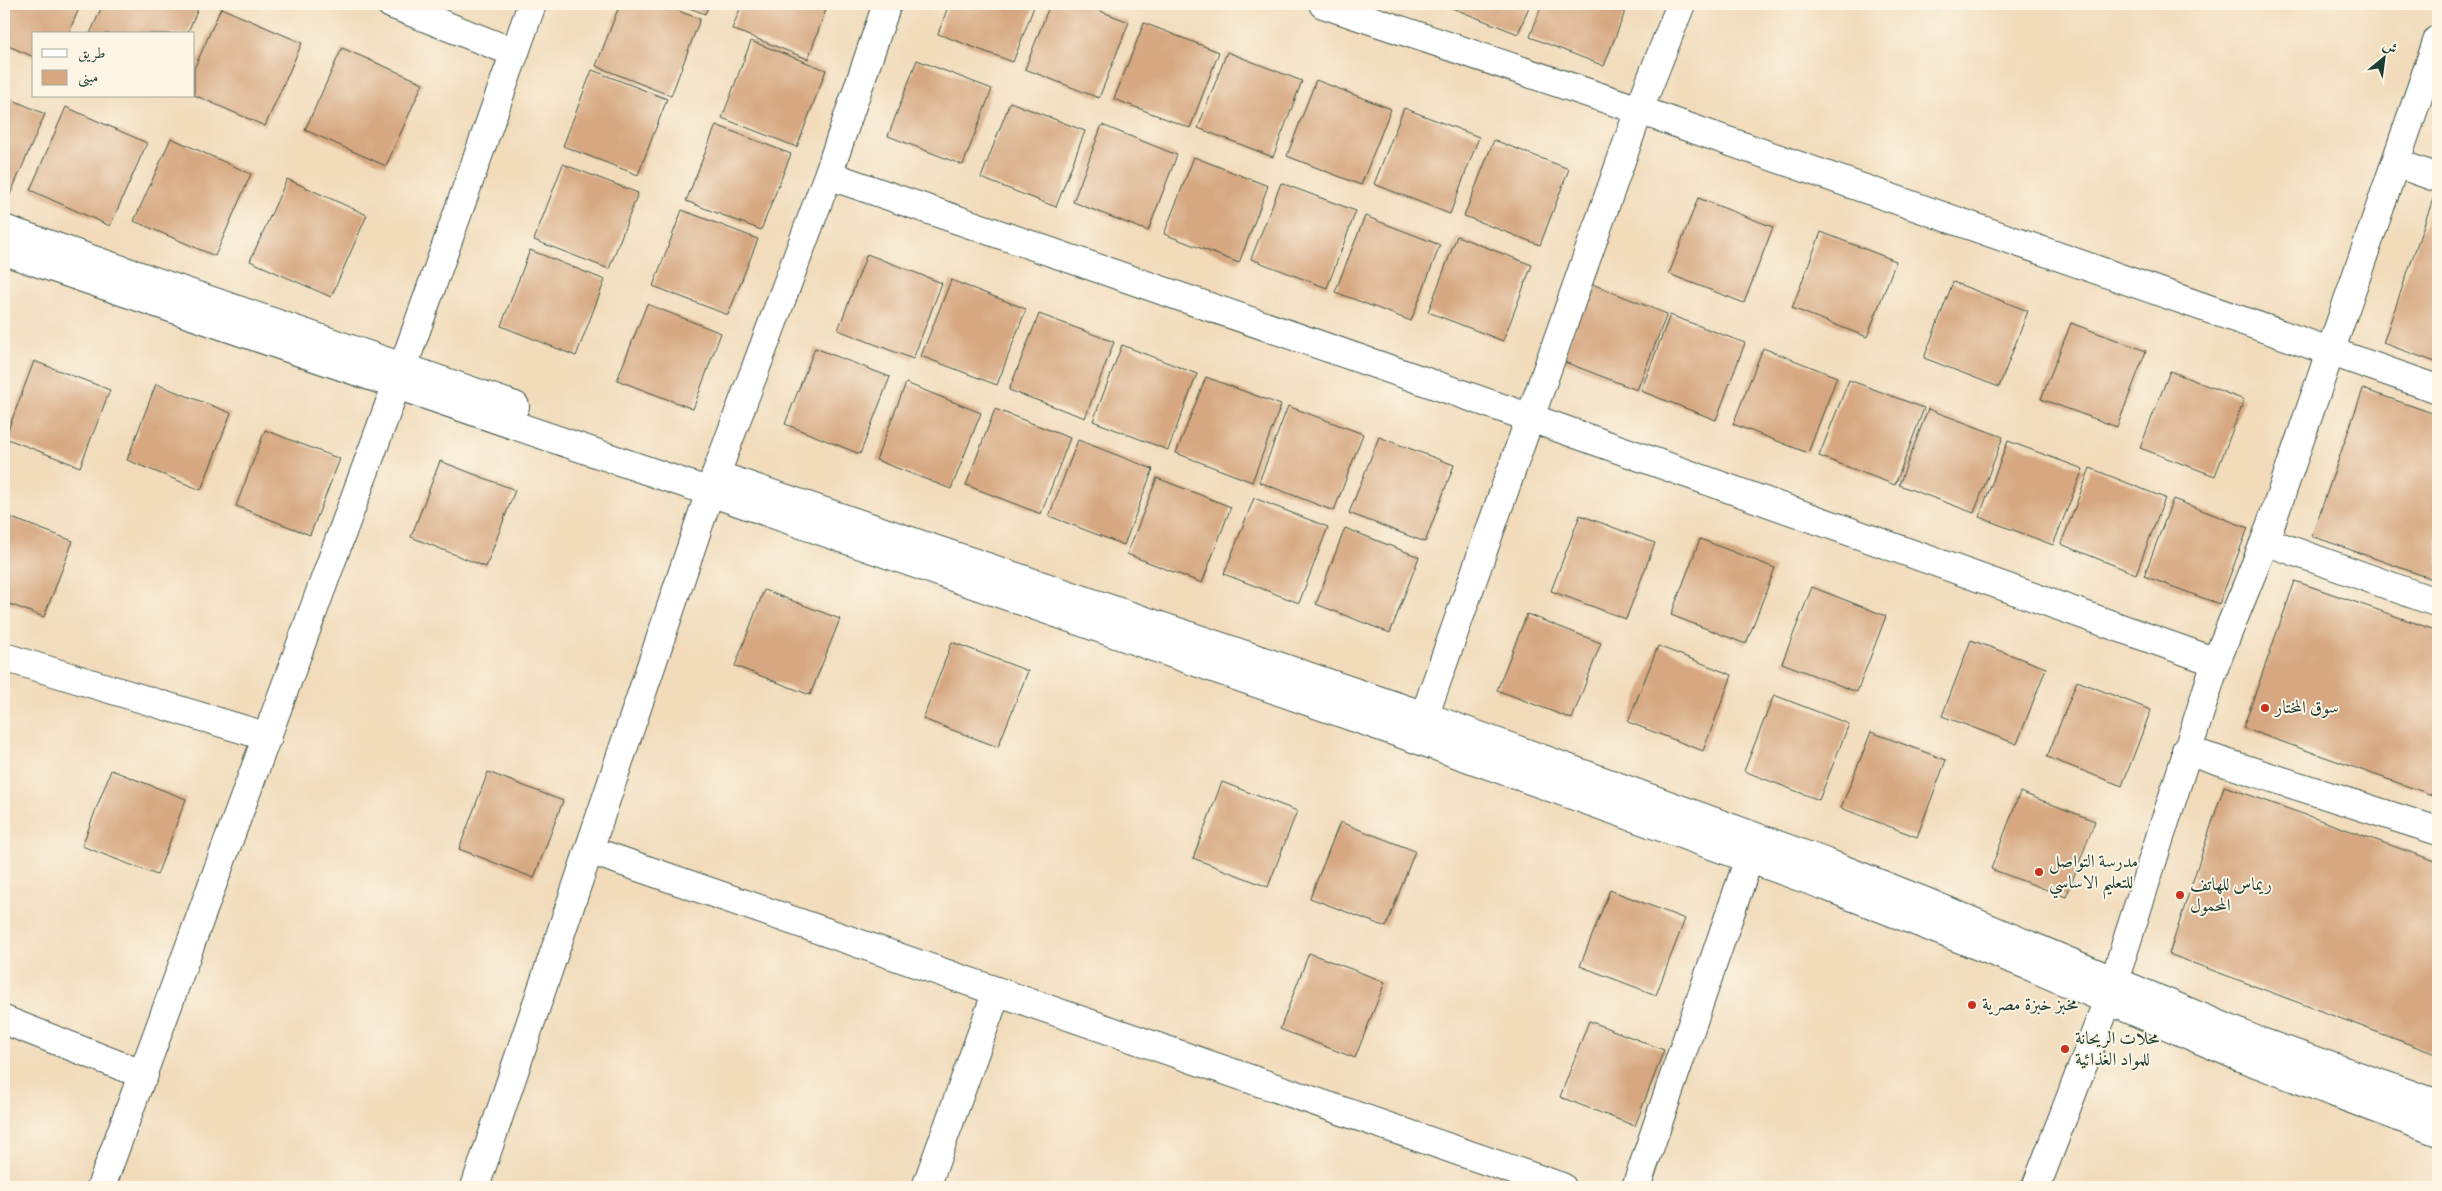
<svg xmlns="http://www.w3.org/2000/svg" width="2442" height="1191" font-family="'IM FELL DW Pica',Amiri,serif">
	<rect width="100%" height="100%" fill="#fcf5e5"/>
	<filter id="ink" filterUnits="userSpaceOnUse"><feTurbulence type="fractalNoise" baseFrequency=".02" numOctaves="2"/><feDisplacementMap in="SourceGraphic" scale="10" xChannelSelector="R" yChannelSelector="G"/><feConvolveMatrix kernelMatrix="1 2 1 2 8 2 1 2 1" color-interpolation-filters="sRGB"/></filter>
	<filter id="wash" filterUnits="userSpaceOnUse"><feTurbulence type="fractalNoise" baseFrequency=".0096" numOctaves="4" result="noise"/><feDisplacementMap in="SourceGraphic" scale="20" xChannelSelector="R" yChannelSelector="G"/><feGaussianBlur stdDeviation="1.12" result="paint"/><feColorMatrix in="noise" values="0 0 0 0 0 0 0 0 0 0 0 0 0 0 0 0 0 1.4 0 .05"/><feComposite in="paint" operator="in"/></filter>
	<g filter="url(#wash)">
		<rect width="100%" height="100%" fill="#f1dbbb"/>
		<g id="blocks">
			<path fill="#d6a780" d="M 4,4 L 81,4 L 68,34 L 34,34 L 34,57 L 4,44 Z
				M 103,4 L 185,4 L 198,9 L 187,34 L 90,34 Z
				M 620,4 L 660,4 L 700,19 L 671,96 L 596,66 Z
				M 679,4 L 709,4 L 705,14 Z
				M 742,4 L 828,4 L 808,59 L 732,29 Z
				M 949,4 L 1035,4 L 1013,62 L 938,34 Z
				M 1050,4 L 1082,4 L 1129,22 L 1099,98 L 1025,69 Z
				M 1442,4 L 1530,4 L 1518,34 Z
				M 1542,4 L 1628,4 L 1604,66 L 1530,37 Z
				M 221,8 L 302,43 L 265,126 L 194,95 L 194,69 Z
				M 1144,23 L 1219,52 L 1190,128 L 1114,99 Z
				M 751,41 L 826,70 L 797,147 L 722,118 Z
				M 342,48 L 423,83 L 386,166 L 305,130 Z
				M 1227,52 L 1302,81 L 1273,157 L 1198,128 Z
				M 917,60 L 992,89 L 963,165 L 888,136 Z
				M 592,70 L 667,99 L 638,175 L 563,146 Z
				M 1316,80 L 1391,109 L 1361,185 L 1287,156 Z
				M 4,96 L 45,114 L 9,197 L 4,194 Z
				M 1010,102 L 1085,131 L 1056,207 L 981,178 Z
				M 66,107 L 147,143 L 110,226 L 30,190 Z
				M 1404,108 L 1479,137 L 1450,214 L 1374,184 Z
				M 716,125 L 791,154 L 761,230 L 686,201 Z
				M 1102,125 L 1177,155 L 1148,231 L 1073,202 Z
				M 171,138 L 251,174 L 215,256 L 134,221 Z
				M 1494,140 L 1569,169 L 1540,245 L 1464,216 Z
				M 1194,157 L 1268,186 L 1239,263 L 1164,234 Z
				M 563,164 L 638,193 L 609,269 L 534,240 Z
				M 287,179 L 367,215 L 331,297 L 250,261 Z
				M 1281,183 L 1356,211 L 1327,288 L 1251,259 Z
				M 2434,196 L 2438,198 L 2438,363 L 2383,343 Z
				M 1698,198 L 1773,227 L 1744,303 L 1669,274 Z
				M 682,210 L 758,239 L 728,315 L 653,286 Z
				M 1365,216 L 1440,245 L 1411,321 L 1335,292 Z
				M 1821,232 L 1896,261 L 1867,337 L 1792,308 Z
				M 1457,236 L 1532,265 L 1503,341 L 1428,312 Z
				M 530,250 L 605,280 L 576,356 L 501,326 Z
				M 867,254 L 942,283 L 913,359 L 838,330 Z
				M 951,280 L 1026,309 L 997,385 L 921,356 Z
				M 1953,282 L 2028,311 L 1999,387 L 1924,358 Z
				M 1592,284 L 1667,314 L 1637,390 L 1562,361 Z
				M 647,304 L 721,333 L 693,409 L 617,380 Z
				M 1039,314 L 1114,342 L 1085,418 L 1009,390 Z
				M 1670,315 L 1745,343 L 1716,420 L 1641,391 Z
				M 2071,323 L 2146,351 L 2117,427 L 2041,399 Z
				M 1122,345 L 1197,374 L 1168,450 L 1093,421 Z
				M 815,348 L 890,377 L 860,454 L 785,424 Z
				M 1763,348 L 1837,377 L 1808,453 L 1733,424 Z
				M 34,361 L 110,390 L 80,467 L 5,438 Z
				M 2170,371 L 2244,400 L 2215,476 L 2140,448 Z
				M 1206,377 L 1281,405 L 1252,482 L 1176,453 Z
				M 1849,380 L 1924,408 L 1895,485 L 1819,456 Z
				M 906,383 L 981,413 L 951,489 L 876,460 Z
				M 156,384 L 231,413 L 201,490 L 127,460 Z
				M 2363,389 L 2438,415 L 2438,581 L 2312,536 Z
				M 1288,406 L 1363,434 L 1334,511 L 1259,482 Z
				M 995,409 L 1070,438 L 1041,514 L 966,485 Z
				M 1928,409 L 2003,437 L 1974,513 L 1899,485 Z
				M 265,430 L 340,459 L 310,535 L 236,506 Z
				M 1379,437 L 1454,465 L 1425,542 L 1349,513 Z
				M 1078,440 L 1153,469 L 1124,545 L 1049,516 Z
				M 2008,441 L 2083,469 L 2053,545 L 1979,517 Z
				M 440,461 L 515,490 L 486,567 L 411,537 Z
				M 2090,468 L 2165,498 L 2136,574 L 2061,544 Z
				M 1157,478 L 1231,507 L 1202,583 L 1127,554 Z
				M 1254,498 L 1328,527 L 1299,603 L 1224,574 Z
				M 2173,499 L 2248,528 L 2219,604 L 2144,576 Z
				M 4,515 L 73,541 L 44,617 L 4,602 Z
				M 1580,515 L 1655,543 L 1626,619 L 1551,591 Z
				M 1345,528 L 1419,557 L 1390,633 L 1316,604 Z
				M 1700,539 L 1775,568 L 1746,644 L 1671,615 Z
				M 2295,581 L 2438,631 L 2438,797 L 2243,728 Z
				M 1812,587 L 1886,616 L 1857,692 L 1782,663 Z
				M 764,590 L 840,619 L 810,695 L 735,666 Z
				M 1527,614 L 1601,643 L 1572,719 L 1497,690 Z
				M 1971,640 L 2046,668 L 2017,744 L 1942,716 Z
				M 952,642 L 1028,671 L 998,747 L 923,719 Z
				M 1658,646 L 1732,675 L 1703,751 L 1628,722 Z
				M 2077,681 L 2151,710 L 2122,786 L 2047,757 Z
				M 1774,695 L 1849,724 L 1819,800 L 1744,771 Z
				M 1871,732 L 1946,760 L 1917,837 L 1841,808 Z
				M 111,770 L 186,799 L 157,875 L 82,846 Z
				M 488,772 L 563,801 L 534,878 L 459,849 Z
				M 1222,782 L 1297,811 L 1268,887 L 1193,858 Z
				M 2224,786 L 2438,862 L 2438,1055 L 2169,954 Z
				M 2020,792 L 2095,821 L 2066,897 L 1991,869 Z
				M 1340,822 L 1415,851 L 1386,927 L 1310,898 Z
				M 1610,890 L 1685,919 L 1656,995 L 1580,966 Z
				M 1309,953 L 1385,982 L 1355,1058 L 1280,1029 Z
				M 1589,1021 L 1664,1050 L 1635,1126 L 1560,1097 Z"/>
		</g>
	</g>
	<g filter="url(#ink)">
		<use href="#blocks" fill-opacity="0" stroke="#3e5548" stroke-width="1"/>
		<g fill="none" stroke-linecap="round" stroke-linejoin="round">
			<defs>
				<path id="street" d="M 391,4 L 515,53
					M 1323,4 L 1639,110 L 2438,389
					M 2396,163 L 2438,178
					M 828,175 L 1531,418 L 2216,662
					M 4,229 L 515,406
					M 4,251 L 710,492 L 1416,739 L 1828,887 L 2022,963 L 2240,1057 L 2438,1132
					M 731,480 L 1425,716 L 1827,863 L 1926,902 L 2258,1041 L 2438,1104
					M 2265,541 L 2438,603
					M 4,657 L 268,737
					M 1418,734 L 1639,110 L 1681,4
					M 2186,750 L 2438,831
					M 589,850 L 1562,1187
					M 4,1020 L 144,1075
					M 101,1187 L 403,367 L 532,4
					M 475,1187 L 716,474 L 828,175 L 887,4
					M 926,1187 L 997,991
					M 1636,1187 L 1755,841"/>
				<path id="secondary" d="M 2036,1187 L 2108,1000 L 2216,662 L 2265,541 L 2438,39"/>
			</defs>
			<use href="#street" stroke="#3e5548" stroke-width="30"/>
			<use href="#secondary" stroke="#3e5548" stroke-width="30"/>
			<use href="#street" stroke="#fff" stroke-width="28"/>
			<use href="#secondary" stroke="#fff" stroke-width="28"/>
		</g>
	</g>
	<g fill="#c8321e" stroke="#fcf5e5" stroke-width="2">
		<circle cx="2265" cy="708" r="5"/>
		<circle cx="2039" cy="872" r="5"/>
		<circle cx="2180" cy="895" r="5"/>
		<circle cx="1972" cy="1005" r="5"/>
		<circle cx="2065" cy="1049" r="5"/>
	</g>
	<g text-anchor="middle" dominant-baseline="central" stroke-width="4" stroke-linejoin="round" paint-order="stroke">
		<g font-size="18" fill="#1f3d34" stroke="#fcf5e5" text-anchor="start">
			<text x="2275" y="708">سوق المختار</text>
			<text x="2049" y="862">مدرسة التواصل<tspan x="2049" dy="21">للتعليم الاساسي</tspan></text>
			<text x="2190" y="885">ريماس للهاتف<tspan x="2190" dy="21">المحمول</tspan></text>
			<text x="1982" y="1005">مخبز خبزة مصرية</text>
			<text x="2075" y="1039">محلات الريحانة<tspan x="2075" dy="21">للمواد الغذائية</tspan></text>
		</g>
	</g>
	<rect width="2442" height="1191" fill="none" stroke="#fcf5e5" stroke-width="20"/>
	<rect x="32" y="32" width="162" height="65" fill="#fcf5e5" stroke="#a4ab9e"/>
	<rect x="42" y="49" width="25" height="8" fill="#ffffff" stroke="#a4ab9e"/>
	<text x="78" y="58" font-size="15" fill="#1f3d34">طريق</text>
	<rect x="42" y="70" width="25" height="15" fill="#d6a780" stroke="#a4ab9e"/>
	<text x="78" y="82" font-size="15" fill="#1f3d34">مبنى</text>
	<g transform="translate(2384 58) rotate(29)" stroke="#fcf5e5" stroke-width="4" paint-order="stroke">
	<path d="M0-4L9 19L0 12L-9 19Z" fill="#1f3d34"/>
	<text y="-8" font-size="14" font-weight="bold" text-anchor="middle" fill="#1f3d34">ش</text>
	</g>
</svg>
